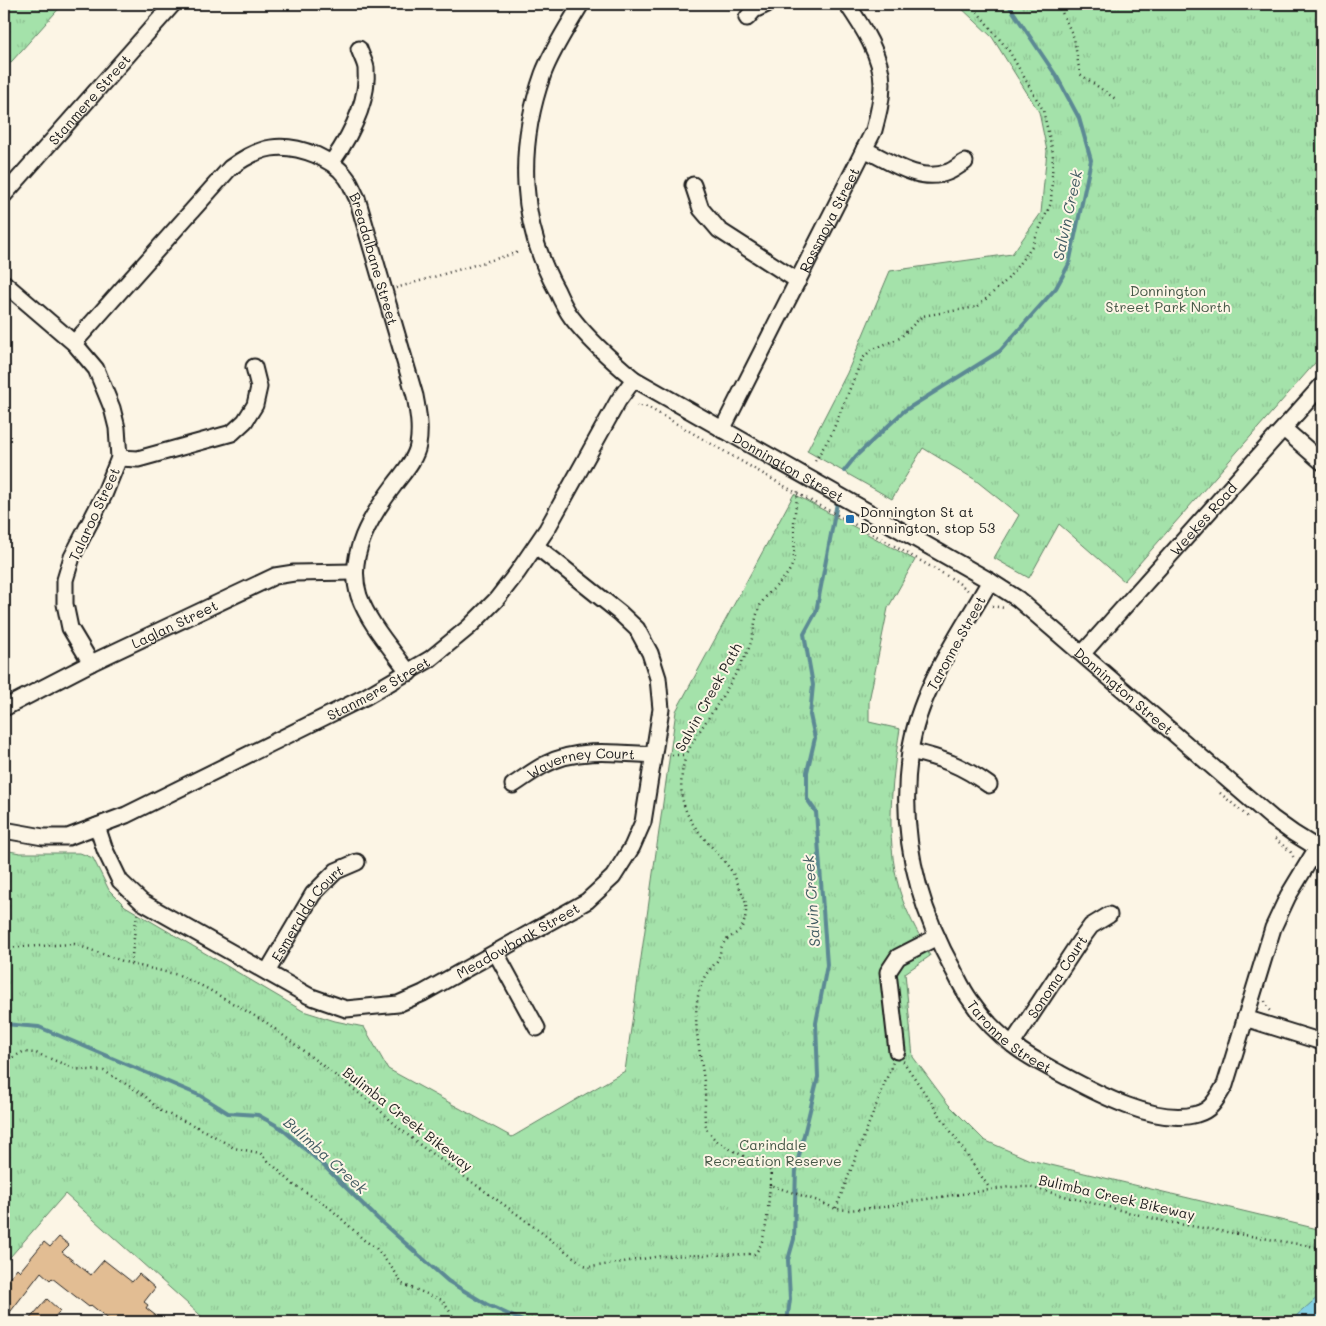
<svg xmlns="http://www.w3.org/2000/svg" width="1326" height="1326" font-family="Mali,sans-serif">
	<defs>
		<pattern id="grass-tufts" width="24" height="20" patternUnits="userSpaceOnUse" patternTransform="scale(1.25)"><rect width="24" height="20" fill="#a4e2aa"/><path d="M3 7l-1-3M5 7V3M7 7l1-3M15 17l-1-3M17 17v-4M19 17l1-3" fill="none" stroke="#8dc192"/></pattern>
	</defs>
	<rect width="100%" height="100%" fill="#fcf5e5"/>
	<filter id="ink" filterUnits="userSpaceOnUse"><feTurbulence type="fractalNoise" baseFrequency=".02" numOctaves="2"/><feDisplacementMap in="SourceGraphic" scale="10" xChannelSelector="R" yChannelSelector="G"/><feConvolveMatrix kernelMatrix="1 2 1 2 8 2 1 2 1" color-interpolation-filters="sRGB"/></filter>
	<g filter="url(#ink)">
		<path fill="url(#grass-tufts)" stroke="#607f63" d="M 4,4 L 63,4 L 4,70 Z
			M 957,4 L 1322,4 L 1322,355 L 1124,581 L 1059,524 L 1029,578 L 994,558 L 1019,515 L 974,479 L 923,448 L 892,499 L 807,451 L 847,373 L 890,271 L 1012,254 L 1041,213 L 1047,151 L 1039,112 L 992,37 Z
			M 794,494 L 915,560 L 888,608 L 869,701 L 869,722 L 900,729 C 891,783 884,848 903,901 C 910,919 921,938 930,956 L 905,973 L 913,1057 L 948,1104 L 984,1140 L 1030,1160 L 1322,1230 L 1322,1322 L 208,1322 L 65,1194 L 4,1264 L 4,850 L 20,853 L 80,853 L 93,858 L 109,890 L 125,906 L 303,1011 L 335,1021 L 364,1027 L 388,1069 L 512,1137 L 625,1071 L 676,711 Z"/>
		<path fill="#85d1e4" stroke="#5b8994" d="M 1319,1296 L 1322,1296 L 1322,1322 L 1286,1322 L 1296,1316 Z"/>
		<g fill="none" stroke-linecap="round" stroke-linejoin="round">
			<path stroke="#5b8994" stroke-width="4" d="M 844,471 L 856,456 L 904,411 L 1000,351 L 1056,288 L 1069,264 L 1091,160 L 1079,118 L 1057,77 L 1008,4
				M 4,1024 L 39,1027 L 201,1096 L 228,1113 L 258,1115 L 281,1128 L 321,1163 L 378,1219 L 448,1281 L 486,1304 L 525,1322
				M 787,1322 L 790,1299 L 788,1260 L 794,1239 L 796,1168 L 818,1077 L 816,1023 L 827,965 L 816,812 L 807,799 L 807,772 L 815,738 L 810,715 L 813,685 L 804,634 L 816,612 L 838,498"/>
		</g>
		<path fill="#e2bd93" stroke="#1c1c1c" d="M 59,1237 L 69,1245 L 62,1252 L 91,1275 L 104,1260 L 132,1282 L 139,1274 L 155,1288 L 144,1302 L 148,1305 L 146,1308 L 164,1322 L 112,1322 L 91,1305 L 89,1307 L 52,1278 L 50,1280 L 41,1272 L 4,1320 L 4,1285 L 17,1268 L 20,1271 L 44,1242 L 50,1247 Z
			M 47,1299 L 60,1311 L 50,1322 L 27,1322 Z"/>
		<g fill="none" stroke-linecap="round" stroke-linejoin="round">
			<defs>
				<g id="minor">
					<path id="s1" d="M 581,4 C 568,26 552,50 543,74 C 517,147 519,223 557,291 C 561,300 566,310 572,318 C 590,341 611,360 634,379 L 990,581 L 1018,599 L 1272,818 L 1293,833 L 1322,851"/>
					<path d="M 747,18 L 754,10 L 767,4"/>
					<path d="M 864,149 C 889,161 920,184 948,172 C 954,170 959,165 965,162"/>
					<path d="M 332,162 C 351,135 369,102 366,68 C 365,62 361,55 359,49"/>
					<path d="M 693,185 L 701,209 L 719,230 L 798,281"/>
					<path id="s2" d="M 4,195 L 173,4"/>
					<path d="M 4,283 L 74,343 L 96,369 L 112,408 L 117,428 L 119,458 L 104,495 L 72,557 L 65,580 L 65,604 L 70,628 L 91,663"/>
					<path id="s3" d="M 74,343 L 230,168 C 260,146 281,141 316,155 C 328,161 338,166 346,177 C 351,183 353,191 357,198 L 415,396 C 418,412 421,428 418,445 C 416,459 403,473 395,484 C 371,516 346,555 359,596 C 369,624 392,649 409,673"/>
					<path d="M 1284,429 L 1322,462"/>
					<path id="s4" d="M 722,430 L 874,130 C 878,115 882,100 882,84 C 882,56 862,26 847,4"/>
					<path d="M 119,458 L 138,459 L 232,433 L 245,421 L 255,405 L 259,387 L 254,367"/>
					<path id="s5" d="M 990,581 C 960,634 919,689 910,752 C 899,829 916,903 954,971 C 959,981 964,992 971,1001 C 982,1017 997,1033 1013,1045 C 1028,1057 1045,1065 1061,1074 C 1096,1093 1157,1126 1197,1114 C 1212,1110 1217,1098 1225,1085 L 1273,928 L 1288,896 L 1317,848"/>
					<path id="s6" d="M 1083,653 L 1322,385"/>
					<path id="s7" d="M 4,708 L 91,663 L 275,576 L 294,573 L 354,572"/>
					<path d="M 910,751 C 944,759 961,765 989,785"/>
					<path id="s8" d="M 513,785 C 524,778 534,770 546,764 C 578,747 619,753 653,755"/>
					<path id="s9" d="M 97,826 L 105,850 L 120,881 L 142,902 L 309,996 L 346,1009 L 398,1004 L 423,993 L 587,901 L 613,877 L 632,847 L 643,822 L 661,709 L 658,678 L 650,653 L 637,629 L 620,613 L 536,546"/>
					<path id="s10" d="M 4,830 L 43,837 L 68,837 L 126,815 L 365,697 L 430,659 L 469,627 L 496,600 L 517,573 L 547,529 L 618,401 L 634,379"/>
					<path d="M 496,953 L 537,1028"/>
					<path id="s11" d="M 267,972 L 313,894 L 336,871 L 357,862"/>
					<path d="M 1245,1018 L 1322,1042"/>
					<path id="s12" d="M 1012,1044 L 1080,941 L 1091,926 L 1109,915"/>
					<path d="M 897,1051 L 888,972 L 898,957 L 937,937"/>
				</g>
			</defs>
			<use href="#minor" stroke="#1c1c1c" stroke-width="19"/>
			<path stroke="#1c1c1c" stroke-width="2.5" stroke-dasharray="1 4" stroke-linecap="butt" d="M 1058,4 L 1074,38 L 1080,74 L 1117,100
				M 396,288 L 519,252
				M 637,405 L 638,407 L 645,406 L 651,409 L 798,494 L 882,539 L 956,581 L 969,591
				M 815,461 L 831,435 L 862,359 L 871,350 L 900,338 L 922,316 L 977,307 L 1007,280 L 1032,246 L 1051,203 L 1053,153 L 1043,110 L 1009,51 L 971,4
				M 992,606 L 1005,608
				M 667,755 L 685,755
				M 1220,793 L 1248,817
				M 1275,839 L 1290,851 L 1295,860
				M 4,948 L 74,944 L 131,964 L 179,975 L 206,988 L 267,1023 L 374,1105 L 399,1128 L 424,1148 L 517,1214 L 584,1265 L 591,1267 L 661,1256 L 754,1254 C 768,1243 768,1202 770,1185 L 818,1201 L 836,1209 L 848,1210 L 884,1207 L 913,1201 L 1010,1187 L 1029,1187 L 1167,1222 L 1322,1248
				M 131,964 L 136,920 L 138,914
				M 1265,1001 L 1267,1008 L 1270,1011
				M 903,1061 L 990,1189
				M 4,1062 L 23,1052 L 36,1053 L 76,1069 L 104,1071 L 144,1095 L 159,1110 L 204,1130 L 234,1148 L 260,1153 L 294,1185 L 329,1207 L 364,1240 L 376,1248 L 395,1272 L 402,1284 L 442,1300 L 457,1322
				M 770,1185 L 771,1171 C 756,1160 721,1148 711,1135 C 701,1124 706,1106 705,1093 C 703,1054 686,1013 705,976 C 708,971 713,966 717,961 C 720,956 720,951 722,946 C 730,931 743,939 746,912 C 747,902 743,895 739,886 C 736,880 734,874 730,869 C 707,837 676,821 682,774 C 684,750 700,731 713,711 C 726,691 738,671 748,650 C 756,633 753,612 765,598 C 774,586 787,579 792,565 C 796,553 794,538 794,525 C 794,514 797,502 798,490
				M 836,1208 L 893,1062"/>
			<use href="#minor" stroke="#fcf5e5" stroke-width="15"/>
		</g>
	</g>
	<rect fill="#1f6fb2" stroke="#fcf5e5" stroke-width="2" x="845" y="514" width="10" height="10" rx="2.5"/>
	<g text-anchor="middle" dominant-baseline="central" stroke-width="4" stroke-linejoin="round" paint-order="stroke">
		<g font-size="14" fill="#1c1c1c" stroke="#fcf5e5">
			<text stroke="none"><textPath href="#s2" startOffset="128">Stanmere Street</textPath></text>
			<text stroke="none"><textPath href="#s4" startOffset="236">Rossmoya Street</textPath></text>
			<text stroke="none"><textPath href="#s3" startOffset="451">Breadalbane Street</textPath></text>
			<text stroke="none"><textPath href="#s1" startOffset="600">Donnington Street</textPath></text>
			<text transform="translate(94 514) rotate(-65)">Talaroo Street</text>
			<text stroke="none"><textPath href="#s6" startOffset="180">Weekes Road</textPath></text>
			<text stroke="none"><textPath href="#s7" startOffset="190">Laglan Street</textPath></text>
			<text transform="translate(956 643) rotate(-61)">Taronne Street</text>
			<text stroke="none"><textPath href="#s10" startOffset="409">Stanmere Street</textPath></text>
			<text stroke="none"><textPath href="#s1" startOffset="1005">Donnington Street</textPath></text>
			<text transform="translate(708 697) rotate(-61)">Salvin Creek Path</text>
			<text stroke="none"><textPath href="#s8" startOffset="74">Waverney Court</textPath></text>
			<text stroke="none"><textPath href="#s11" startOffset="72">Esmeralda Court</textPath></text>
			<text stroke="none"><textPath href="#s9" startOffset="509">Meadowbank Street</textPath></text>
			<text stroke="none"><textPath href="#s12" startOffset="81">Sonoma Court</textPath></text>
			<text stroke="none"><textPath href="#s5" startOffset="505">Taronne Street</textPath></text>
			<text transform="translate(408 1119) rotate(38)">Bulimba Creek Bikeway</text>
			<text transform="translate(1117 1197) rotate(13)">Bulimba Creek Bikeway</text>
		</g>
		<g font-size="14" fill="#455747" stroke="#fcf5e5">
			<text x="1168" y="290">Donnington<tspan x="1168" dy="16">Street Park North</tspan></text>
			<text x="773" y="1144">Carindale<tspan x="773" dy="16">Recreation Reserve</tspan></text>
		</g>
		<g font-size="14" fill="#1c1c1c" stroke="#fcf5e5" text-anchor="start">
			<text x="860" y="511">Donnington St at<tspan x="860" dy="16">Donnington, stop 53</tspan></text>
		</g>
		<g font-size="15" font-style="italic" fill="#415b62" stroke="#fcf5e5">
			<text transform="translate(1067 215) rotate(-78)">Salvin Creek</text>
			<text transform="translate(811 901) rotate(-94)">Salvin Creek</text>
			<text transform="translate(326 1155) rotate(42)">Bulimba Creek</text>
		</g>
	</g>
	<rect width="1326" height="1326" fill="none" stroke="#fcf5e5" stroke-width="20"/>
	<rect x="10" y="10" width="1306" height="1306" fill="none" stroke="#1c1c1c" stroke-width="2" filter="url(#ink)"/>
</svg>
